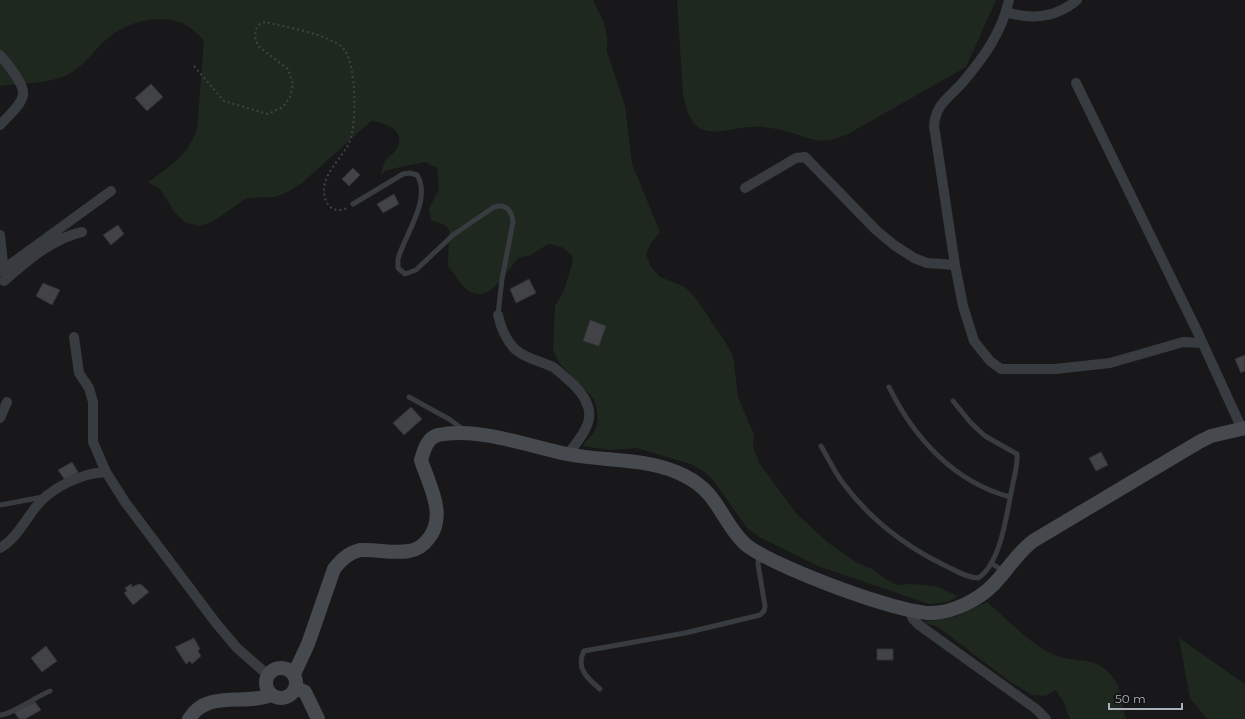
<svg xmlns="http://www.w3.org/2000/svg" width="1245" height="719" font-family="Montserrat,sans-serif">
	<rect width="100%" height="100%" fill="#18181a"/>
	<path fill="#1f281f" d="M 0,0 L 593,0 L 604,23 L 607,37 L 607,52 L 625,106 L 632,164 L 660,232 L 651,243 L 646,254 L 651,267 L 660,277 L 685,287 L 695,297 L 727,345 L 733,356 L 738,397 L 754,435 L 753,447 L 760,464 L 796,513 L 827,542 L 857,563 L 872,569 L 885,579 L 898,585 L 911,584 L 935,586 L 958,596 L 948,602 L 929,604 L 818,566 L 759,537 L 747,528 L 714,481 L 703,471 L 691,464 L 637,448 L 610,450 L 583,446 C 585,441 590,438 593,434 C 600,423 598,410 594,399 L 560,364 L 553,350 L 555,306 L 563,293 L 573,262 L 572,255 L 562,247 L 548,244 L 531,255 L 518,258 C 506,272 488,307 466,289 C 459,283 455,273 448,267 L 449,230 L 445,225 L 431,220 L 429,209 L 439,189 L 437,168 L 425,162 L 391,169 L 385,171 L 381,176 C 382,171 383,165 385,161 C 388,157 393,154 396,150 C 408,131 387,123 371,121 L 302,183 L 288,192 L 275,197 L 247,198 L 212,222 L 199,226 L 185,222 L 175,213 L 160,189 L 148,182 C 171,165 187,157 197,129 L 204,41 C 198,34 192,28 184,24 C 161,13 127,22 109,37 C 95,49 85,65 69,74 C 49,84 22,83 0,86 Z
		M 677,0 L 996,0 L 966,67 L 846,135 C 841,136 836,139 831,140 C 817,143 803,136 789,132 C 776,128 763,126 750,127 C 735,127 718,135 704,130 C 689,124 686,108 683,94 Z
		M 987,602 C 1007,619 1025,639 1048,652 C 1074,667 1100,650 1118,686 C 1123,696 1122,709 1126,719 L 1070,719 L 1063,701 L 1056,690 L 1045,696 L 1032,695 L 1009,681 L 938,627 L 922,622 L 955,617 Z
		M 1179,638 L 1245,684 L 1245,719 L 1207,719 L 1190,698 Z"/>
	<path fill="#424347" stroke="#313236" d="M 151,84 L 163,97 L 147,111 L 135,98 Z
		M 353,168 L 360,175 L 349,186 L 342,179 Z
		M 394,194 L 399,204 L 383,213 L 377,204 Z
		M 118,225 L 124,234 L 111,245 L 103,235 Z
		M 529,279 L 536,293 L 516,303 L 510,289 Z
		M 43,283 L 60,290 L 52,305 L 36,296 Z
		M 590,320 L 606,326 L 599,346 L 583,341 Z
		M 1245,355 L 1245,371 L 1241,373 L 1235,359 Z
		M 411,407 L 422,419 L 404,435 L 393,423 Z
		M 1101,452 L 1108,465 L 1096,471 L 1089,458 Z
		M 72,462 L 78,472 L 65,480 L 58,470 Z
		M 131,584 L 132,587 L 139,584 L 142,585 L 149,592 L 133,605 L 124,593 L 127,591 L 125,588 Z
		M 194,638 L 200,649 L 198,651 L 201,656 L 192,664 L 190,661 L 186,664 L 175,647 Z
		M 46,646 L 57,661 L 42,672 L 31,658 Z
		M 877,649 L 893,649 L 893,660 L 877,660 Z
		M 35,702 L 41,710 L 25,719 L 19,719 L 14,712 Z"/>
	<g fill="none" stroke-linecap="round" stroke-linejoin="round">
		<path stroke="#3e4246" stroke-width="2" stroke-dasharray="2 3" stroke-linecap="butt" d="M 194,66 L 224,101 L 268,114 L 283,107 L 290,97 L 293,84 L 288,69 L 258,46 L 255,37 L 256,29 L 260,24 L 265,22 C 286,27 328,34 343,48 C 357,63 357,125 349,143 C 342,158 326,170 324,188 C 323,202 331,215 347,208"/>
		<path stroke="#383b3f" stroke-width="5" d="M 353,204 L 403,174 L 410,173 L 417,175 C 432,199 405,234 398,259 L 398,268 L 405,274 L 416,270 L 453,235 L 494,207 C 506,203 512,211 513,222 L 502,279 L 498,315
			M 889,387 C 914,438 954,482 1010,497
			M 409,397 L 449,419 L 464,430
			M 821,446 C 828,458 834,471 843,483 C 869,518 905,546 944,565 C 955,570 966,578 978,578 C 1001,564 1007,512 1012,488 C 1014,477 1018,465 1017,454 L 985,436 L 971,423 L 953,401
			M 0,505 L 43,497
			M 991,563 L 1003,571
			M 600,689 C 588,679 575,668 584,651 L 685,633 L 760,615 L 764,611 L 765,606 L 758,564 L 759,555
			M 0,715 C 11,715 37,696 50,691"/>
		<path stroke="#383b3f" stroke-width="10" d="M 1009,0 C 1002,32 984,57 963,82 C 949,98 936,103 934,126 L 955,265 L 963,306 L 974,341 L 990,361 L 1001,369 L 1055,369 L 1110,363 L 1183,342 L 1202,343
			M 1006,12 C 1032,20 1056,18 1077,0
			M 0,55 C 7,63 25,85 23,95 C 21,106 7,117 0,125
			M 1076,83 L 1198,333 L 1242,429
			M 745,188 L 796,158 L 805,157 L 876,230 L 894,245 L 914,258 L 927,263 L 955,265
			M 0,235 L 4,273
			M 4,269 L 111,191
			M 4,281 C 26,262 53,238 82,232
			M 498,315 C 501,328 506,341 516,350 C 526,359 541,361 553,367 C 560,372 567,379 574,385 C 601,413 588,428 568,454
			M 74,337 L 79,373 L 89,388 L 93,402 L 93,442 L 106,472 L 125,502 L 216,623 L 237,648 L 268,675
			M 0,418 L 7,402
			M 0,548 C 16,539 24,522 35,508 C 50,488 81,473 106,472
			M 909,610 L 913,619 L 919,625 L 1036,709 L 1046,719"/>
		<path stroke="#464a4f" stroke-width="14" d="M266 683a15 15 0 1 1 30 0a15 15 0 1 1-30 0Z
			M 294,674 L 308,644 L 334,569 C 341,560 348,553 360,550 C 376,549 393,554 409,551 C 417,550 424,545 429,538 C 447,515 429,485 421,460 C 424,450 427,438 438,435 C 479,427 528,446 567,454 C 606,462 649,457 685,476 C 719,493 721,521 745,544 C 769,565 901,615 933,613 C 954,612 978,600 993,585 C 1007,571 1017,553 1033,541 L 1199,442 L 1211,436 L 1245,428
			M 296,688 L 305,692 L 318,719
			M 189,719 C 208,689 244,706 271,695"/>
	</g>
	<path d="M1109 703v6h73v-6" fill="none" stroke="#a9b1ba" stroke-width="2"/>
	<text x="1115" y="703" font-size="12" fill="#a9b1ba" stroke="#131315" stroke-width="3" paint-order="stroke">50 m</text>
</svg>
